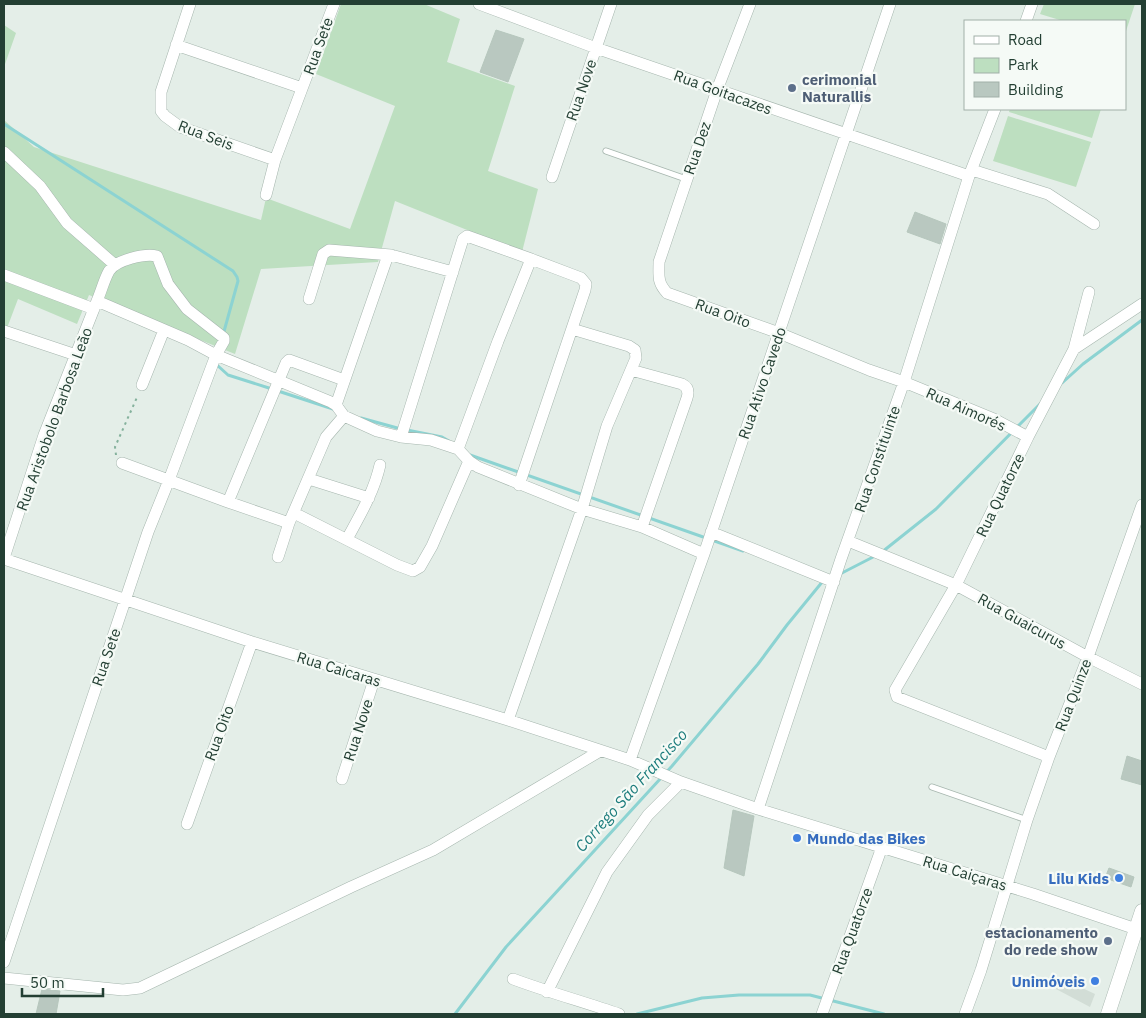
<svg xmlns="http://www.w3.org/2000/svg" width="1146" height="1018" font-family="'IBM Plex Sans',sans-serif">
	<rect width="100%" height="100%" fill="#e4eee8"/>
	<path fill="#d2ddd6" d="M 1059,977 L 1095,994 L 1090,1007 L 1056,989 Z"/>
	<path fill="#bddfc0" d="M 341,4 L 424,4 L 460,19 L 447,62 L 515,86 L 488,171 L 538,189 L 522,252 L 395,201 L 378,262 L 261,269 L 235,354 L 89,295 L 77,324 L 18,299 L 4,336 L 4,120 L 34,147 L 261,220 L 266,198 L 350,229 L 395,106 L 316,74 Z
		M 1044,4 L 1135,4 L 1125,34 L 1125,21 L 1063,21 L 1040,14 Z
		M 4,25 L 16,33 L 4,67 Z
		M 1010,109 L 1101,109 L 1092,138 L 1009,112 Z
		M 1008,116 L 1091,142 L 1076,187 L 993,161 Z"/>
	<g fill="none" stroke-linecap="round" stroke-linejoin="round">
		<path stroke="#8cd3d2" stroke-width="3" d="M 4,124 L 233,271 L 237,277 L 238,281 L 223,335
			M 217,365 L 228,375 L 272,389
			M 1062,383 L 1083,364 L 1142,320
			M 278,391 L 333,409
			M 361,418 L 401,429
			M 407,430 L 442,437 L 449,441
			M 470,455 L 743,551
			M 882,552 L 936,509 L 1041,403
			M 840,574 L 877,555
			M 455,1014 L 506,947 L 672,766 L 758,664 L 787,625 L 823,581
			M 637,1014 L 702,998 L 739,995 L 810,995 L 884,1014"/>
	</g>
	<path fill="#b9c8c0" stroke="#b6c7bd" d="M 496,30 L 524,39 L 508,82 L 480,72 Z
		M 915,212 L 946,224 L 940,244 L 907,232 Z
		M 1127,756 L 1142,761 L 1142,785 L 1121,779 Z
		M 733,810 L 754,816 L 744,876 L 724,868 Z
		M 1109,868 L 1134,877 L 1131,887 L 1105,878 Z
		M 42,989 L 60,991 L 56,1014 L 36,1014 Z"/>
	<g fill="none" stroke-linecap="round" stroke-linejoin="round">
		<defs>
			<path id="service" d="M 606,151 L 686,179
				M 932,787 L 1027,820"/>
			<path id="minor" d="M 190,4 L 161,92 L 161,111 L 165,116 L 180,127 L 275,160
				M 479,4 L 596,48 L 969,176
				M 750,4 L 717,90 L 659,262 C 659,276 657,282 667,293 L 779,333 L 869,370 L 904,382 L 994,419 L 1028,437
				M 1026,21 L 1032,4
				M 176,45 L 302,88
				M 4,152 L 40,186 L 67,223 L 115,265
				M 972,170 L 1048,194 L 1094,224
				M 552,177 L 611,4
				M 266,195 L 275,160 L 334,4
				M 4,275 L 94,309
				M 309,299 L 323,254 L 329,250 L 391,255
				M 4,331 L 76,355
				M 1074,349 L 1142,304
				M 631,370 L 682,384 C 688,387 689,392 687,398 L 642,527
				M 142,385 L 164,330
				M 336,405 L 387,258 L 391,255 L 453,272
				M 401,437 L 463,239 L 467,236 L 531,259
				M 458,449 L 498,341 L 531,259 L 581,278 L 586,284 L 585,290 L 519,485
				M 122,463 L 228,502 L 289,523
				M 309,479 L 369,498
				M 228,502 L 286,363 L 289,360 L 344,380
				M 294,513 L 397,565 L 413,571 L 420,567 L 432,546 L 469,461
				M 711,532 L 834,582
				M 347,539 C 360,515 374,492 380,465
				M 848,541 L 956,585 L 1088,657 L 1142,684
				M 278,557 L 289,523 L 326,437 L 344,416 L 377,431 L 401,437 L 431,440 L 458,449 L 469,461 L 478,467 L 582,509 L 642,527 L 704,554
				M 4,558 L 44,435 L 97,301 L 188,340 L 216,355 L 331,402 L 336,405 L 344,416
				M 4,559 L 252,642 L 508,720 L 630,760 L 681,782 L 758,809 L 1033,894 L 1142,931
				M 508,720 L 582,509 L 607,426 L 636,358 L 635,350 L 629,346 L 572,329
				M 1049,757 L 897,697 L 895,690 L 956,585 L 1028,437 L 1074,349 L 1089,292
				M 630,760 L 704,554 L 890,4
				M 342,779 L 374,680
				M 758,809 L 841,559 L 904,382 L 969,176 L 995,109
				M 187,824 L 252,642
				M 4,962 L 148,532 L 169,480 L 216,355 L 224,341 L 224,338 L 187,309 L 168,284 L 157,256 C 145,253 116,260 109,271 C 104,280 101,292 97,301
				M 4,978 L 123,990 L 140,988 L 351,887 L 433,850 L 600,751
				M 513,979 C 548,992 584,1002 619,1014
				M 547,992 L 607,872 L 648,815 L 681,782
				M 822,1014 L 882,847
				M 965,1014 L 981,970 L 1027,820 L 1049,757 L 1088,657 L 1142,505"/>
			<path id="tertiary" d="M 1108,1014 L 1142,911"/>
		</defs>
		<use href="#service" stroke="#a6b6ae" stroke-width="7"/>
		<use href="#minor" stroke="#a6b6ae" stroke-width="12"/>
		<use href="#tertiary" stroke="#a6b6ae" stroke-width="15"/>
		<path stroke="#84b19c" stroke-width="2" stroke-dasharray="2.5 4" stroke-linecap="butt" d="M 116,455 L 115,447 L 138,395"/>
		<use href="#service" stroke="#fff" stroke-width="5.5"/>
		<use href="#minor" stroke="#fff" stroke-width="11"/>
		<use href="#tertiary" stroke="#fff" stroke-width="14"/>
	</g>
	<g fill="#5c6f8a" stroke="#f5faf6" stroke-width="2">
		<circle cx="792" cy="88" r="5"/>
		<circle cx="1108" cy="941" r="5"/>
	</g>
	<g fill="#3f7fe0" stroke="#f5faf6" stroke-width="2">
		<circle cx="797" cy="838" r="5"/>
		<circle cx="1119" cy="878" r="5"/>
		<circle cx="1095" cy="981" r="5"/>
	</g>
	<g text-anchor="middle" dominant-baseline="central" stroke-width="4.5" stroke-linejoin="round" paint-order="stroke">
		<g font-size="15" fill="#233f33" stroke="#f5faf6">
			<text transform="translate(318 46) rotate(-70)">Rua Sete</text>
			<text transform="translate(581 90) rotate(-71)">Rua Nove</text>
			<text transform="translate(723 92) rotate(20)">Rua Goitacazes</text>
			<text transform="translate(206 135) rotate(21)">Rua Seis</text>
			<text transform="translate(697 148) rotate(-71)">Rua Dez</text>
			<text transform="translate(723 313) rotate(20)">Rua Oito</text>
			<text transform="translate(762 383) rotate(-71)">Rua Ativo Cavedo</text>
			<text transform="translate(966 409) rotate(24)">Rua Aimorés</text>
			<text transform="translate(54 419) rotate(-70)">Rua Aristobolo Barbosa Leão</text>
			<text transform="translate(877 459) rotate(-71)">Rua Constituinte</text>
			<text transform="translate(1000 495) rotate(-64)">Rua Quatorze</text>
			<text transform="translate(1022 621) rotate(29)">Rua Guaicurus</text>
			<text transform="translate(106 657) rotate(-71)">Rua Sete</text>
			<text transform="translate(339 669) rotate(17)">Rua Caicaras</text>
			<text transform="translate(1073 695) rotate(-69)">Rua Quinze</text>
			<text transform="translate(358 730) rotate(-72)">Rua Nove</text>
			<text transform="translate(219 733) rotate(-70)">Rua Oito</text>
			<text transform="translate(965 873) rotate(17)">Rua Caiçaras</text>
			<text transform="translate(852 931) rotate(-70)">Rua Quatorze</text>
		</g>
		<g font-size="15" font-weight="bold" fill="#4e5e75" stroke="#f5faf6" text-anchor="start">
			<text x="802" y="79">cerimonial<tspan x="802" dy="17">Naturallis</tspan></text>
			<text x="1098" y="932" text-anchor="end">estacionamento<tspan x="1098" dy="17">do rede show</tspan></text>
		</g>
		<g font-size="15" font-weight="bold" fill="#366cbe" stroke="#f5faf6" text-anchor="end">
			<text x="807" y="838" text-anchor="start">Mundo das Bikes</text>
			<text x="1109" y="878">Lilu Kids</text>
			<text x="1085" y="981">Unimóveis</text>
		</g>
		<g font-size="16" font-style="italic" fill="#1c7c7c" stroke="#f5faf6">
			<text transform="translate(631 790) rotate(-48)">Corrego São Francisco</text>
		</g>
	</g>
	<rect width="1146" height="1018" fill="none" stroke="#233f33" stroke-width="10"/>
	<rect x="964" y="20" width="162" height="90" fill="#f5faf6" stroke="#a1afa8"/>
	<rect x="974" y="36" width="25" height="8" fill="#ffffff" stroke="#a1afa8"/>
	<text x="1008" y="45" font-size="15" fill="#233f33">Road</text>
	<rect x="974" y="58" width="25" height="15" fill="#bddfc0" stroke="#a1afa8"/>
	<text x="1008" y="70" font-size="15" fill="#233f33">Park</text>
	<rect x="974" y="82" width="25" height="15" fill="#b9c8c0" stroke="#a1afa8"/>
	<text x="1008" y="95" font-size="15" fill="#233f33">Building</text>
	<path d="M22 988v8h81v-8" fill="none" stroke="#233f33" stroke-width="2.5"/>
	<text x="30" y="988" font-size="15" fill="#233f33" stroke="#f5faf6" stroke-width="4" paint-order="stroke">50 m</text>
</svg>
